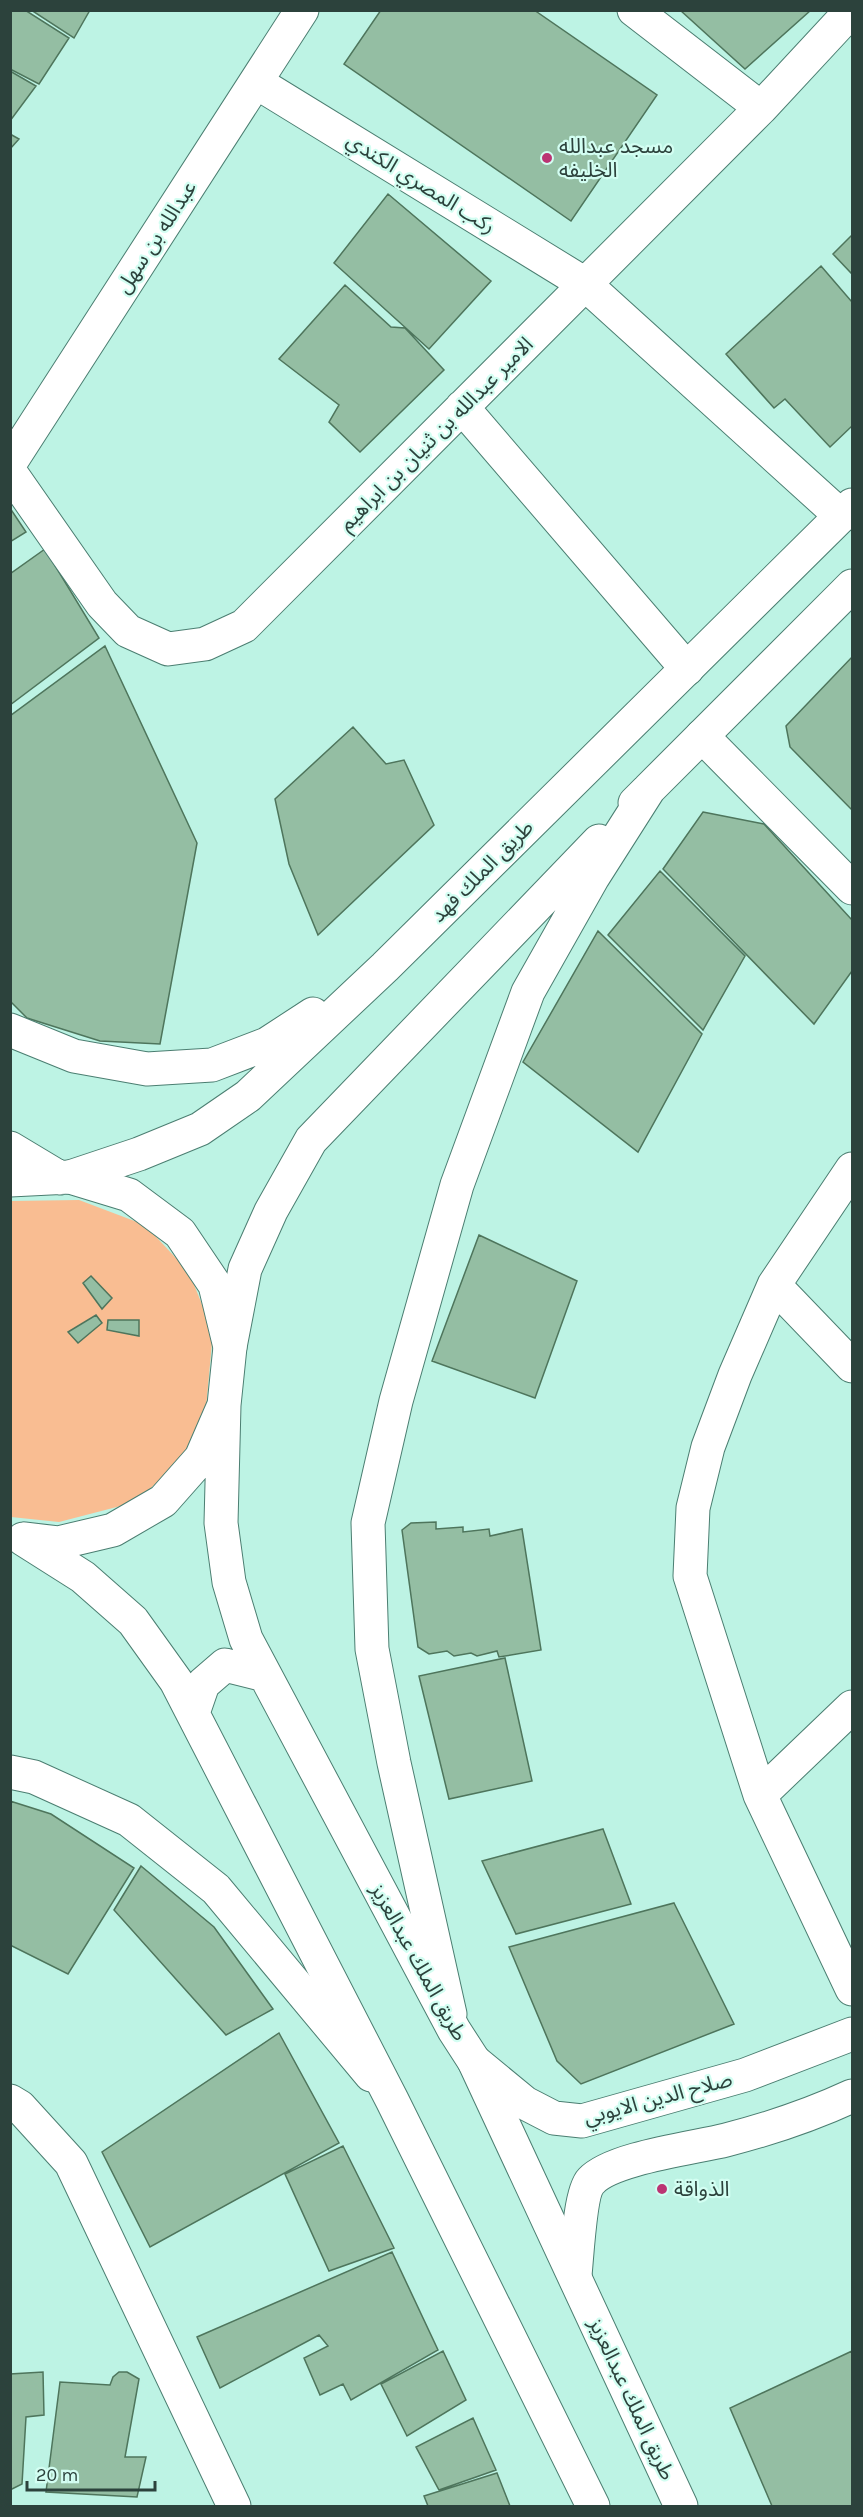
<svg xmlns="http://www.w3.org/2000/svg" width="863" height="2517" font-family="Karla,'Noto Sans Arabic',sans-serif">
	<rect width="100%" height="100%" fill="#bdf3e4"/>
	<path fill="#f9bd92" d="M 79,1200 L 145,1225 L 189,1272 L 213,1332 L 206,1408 L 185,1456 L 136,1502 L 59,1522 L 11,1517 L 11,1201 Z"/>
	<path fill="#94bea3" stroke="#4e755c" stroke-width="1.5" d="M 10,10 L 25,10 L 69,38 L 39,84 L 10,69 Z
		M 31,10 L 90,10 L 74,38 Z
		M 381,10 L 534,10 L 657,95 L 571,221 L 344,64 Z
		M 680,10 L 811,10 L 745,69 Z
		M 10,71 L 36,86 L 10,121 Z
		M 10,134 L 19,139 L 10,149 Z
		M 388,194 L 491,281 L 429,349 L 334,263 Z
		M 852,235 L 852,274 L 833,254 Z
		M 821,266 L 852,302 L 852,426 L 830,447 L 785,399 L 774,408 L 726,354 Z
		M 345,285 L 391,327 L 405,328 L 444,370 L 360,452 L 329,422 L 339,405 L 279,359 Z
		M 10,508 L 26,532 L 10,542 Z
		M 45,549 L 99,638 L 10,705 L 10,574 Z
		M 105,646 L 197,843 L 160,1044 L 100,1041 L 27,1018 L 10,1001 L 10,716 Z
		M 852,657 L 852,810 L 790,747 L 786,726 Z
		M 353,727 L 386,764 L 404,760 L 434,825 L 318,935 L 289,864 L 275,799 Z
		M 703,812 L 764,824 L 852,920 L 852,971 L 814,1024 L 663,869 Z
		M 660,871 L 745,956 L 703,1030 L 608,935 Z
		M 598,931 L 702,1034 L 638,1152 L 523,1062 Z
		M 479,1235 L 577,1281 L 535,1398 L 432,1361 Z
		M 91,1276 L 112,1298 L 102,1309 L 83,1283 Z
		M 96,1315 L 102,1323 L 78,1343 L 68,1332 Z
		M 108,1320 L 139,1320 L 139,1336 L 107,1330 Z
		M 436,1522 L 436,1529 L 463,1527 L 463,1532 L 489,1529 L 490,1536 L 522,1529 L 541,1650 L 499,1657 L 497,1651 L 477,1656 L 471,1653 L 454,1656 L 447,1651 L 429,1654 L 418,1647 L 402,1530 L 411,1523 Z
		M 505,1658 L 532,1781 L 449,1799 L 419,1676 Z
		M 10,1801 L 51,1814 L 134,1868 L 68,1974 L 10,1945 Z
		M 603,1829 L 631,1904 L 516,1934 L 482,1861 Z
		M 141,1866 L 214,1927 L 273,2009 L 226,2035 L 114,1910 Z
		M 674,1903 L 734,2024 L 581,2084 L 557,2061 L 509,1947 Z
		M 279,2033 L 339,2143 L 150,2247 L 102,2152 Z
		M 343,2146 L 394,2248 L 329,2271 L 285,2174 Z
		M 392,2252 L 438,2350 L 351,2400 L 343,2384 L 320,2395 L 304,2358 L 328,2346 L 319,2335 L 220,2388 L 197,2337 Z
		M 443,2351 L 466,2400 L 407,2436 L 381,2384 Z
		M 852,2351 L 852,2506 L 772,2506 L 730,2408 Z
		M 43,2372 L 44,2415 L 26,2417 L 22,2484 L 10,2490 L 10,2374 Z
		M 119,2372 L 127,2372 L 139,2379 L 125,2457 L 146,2457 L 137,2497 L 46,2492 L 60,2382 L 110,2385 L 113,2377 Z
		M 473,2418 L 496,2470 L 439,2490 L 416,2447 Z
		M 497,2473 L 510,2506 L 428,2506 L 424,2496 Z"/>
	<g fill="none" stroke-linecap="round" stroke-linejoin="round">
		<defs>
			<path id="street" d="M 634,10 L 761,108
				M 256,82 L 585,284 L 841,516
				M 462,407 L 687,669
				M 10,463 L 302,10
				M 10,472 L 102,604 L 128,631 L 168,649 L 205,644 L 244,626 L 761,108 L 852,10
				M 702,736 L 852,888
				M 852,1169 L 774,1285 L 735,1375 L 708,1447 L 693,1508 L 690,1576 L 760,1795 L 852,1989
				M 774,1285 L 852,1366
				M 760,1795 L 852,1707
				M 10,2101 L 20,2107 L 71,2163 L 234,2506"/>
			<path id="secondary" d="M 474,2061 L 525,2103 L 554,2118 L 582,2121 L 745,2075 L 852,2034
				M 575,2275 C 577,2257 580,2192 591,2181 C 612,2158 694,2148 726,2140 C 769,2129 813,2114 852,2096"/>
			<path id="primary" d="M 635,803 L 852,586
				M 10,1030 L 74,1056 L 147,1069 L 212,1065 L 267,1044 L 313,1014
				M 70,1177 L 139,1154 L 200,1129 L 248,1096 L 385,967 L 852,505
				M 230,1347 L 245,1269 L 271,1211 L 311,1140 L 599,841
				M 10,1772 L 34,1777 L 129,1820 L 216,1889 L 371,2075
				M 450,2014 L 394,1763 L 372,1649 L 368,1523 L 396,1401 L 457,1185 L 528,992 L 593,877 L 649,789"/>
			<path id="highway" d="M 10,1148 L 60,1178
				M 10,1180 L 70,1177 L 129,1195 L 180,1233 L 215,1285 L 230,1347 L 224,1405 L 201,1458 L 163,1501 L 113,1530 L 58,1543 L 24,1539
				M 224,1405 L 221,1523 L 229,1582 L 246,1639 L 454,2030 L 474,2061 L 681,2506
				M 23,1539 L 83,1577 L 133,1621 L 176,1681 L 392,2100 L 593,2506
				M 193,1713 L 203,1684 L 225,1665 L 265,1675"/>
		</defs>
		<use href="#street" stroke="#4b7e71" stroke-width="35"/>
		<use href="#secondary" stroke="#4b7e71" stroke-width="35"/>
		<use href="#primary" stroke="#4b7e71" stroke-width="35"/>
		<use href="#highway" stroke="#4b7e71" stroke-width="35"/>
		<use href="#street" stroke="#fff" stroke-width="33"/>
		<use href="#secondary" stroke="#fff" stroke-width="33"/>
		<use href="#primary" stroke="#fff" stroke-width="33"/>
		<use href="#highway" stroke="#fff" stroke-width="33"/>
	</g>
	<g fill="#bb3473" stroke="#d3fef2" stroke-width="2">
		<circle cx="547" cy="158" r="6"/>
		<circle cx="662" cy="2189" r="6"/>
	</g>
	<g text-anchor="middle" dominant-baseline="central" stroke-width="4.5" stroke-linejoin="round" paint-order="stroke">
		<g font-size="21" fill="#2c423c" stroke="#d3fef2" text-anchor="start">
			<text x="559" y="146">مسجد عبدالله<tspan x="559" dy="24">الخليفه</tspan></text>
			<text x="674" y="2189">الذواقة</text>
		</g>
		<g font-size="21" fill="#2c423c" stroke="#d3fef2">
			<text transform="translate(421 183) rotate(32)">ركب المصري الكندي</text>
			<text transform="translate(156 237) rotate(-57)">عبدالله بن سهل</text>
			<text transform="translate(436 434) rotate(-45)">الامير عبدالله بن ثنيان بن ابراهيم</text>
			<text transform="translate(482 871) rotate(-45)">طريق الملك فهد</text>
			<text transform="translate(419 1962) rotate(61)">طريق الملك عبدالعزيز</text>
			<text transform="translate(658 2098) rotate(-15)">صلاح الدين الايوبي</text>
			<text transform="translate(632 2399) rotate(65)">طريق الملك عبدالعزيز</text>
		</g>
	</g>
	<rect width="863" height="2517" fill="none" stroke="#2c423c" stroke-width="24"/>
	<path d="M27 2481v9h128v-9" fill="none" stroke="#2c423c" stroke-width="3"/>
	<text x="36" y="2481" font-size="18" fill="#2c423c" stroke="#d3fef2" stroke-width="4.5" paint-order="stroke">20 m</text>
</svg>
